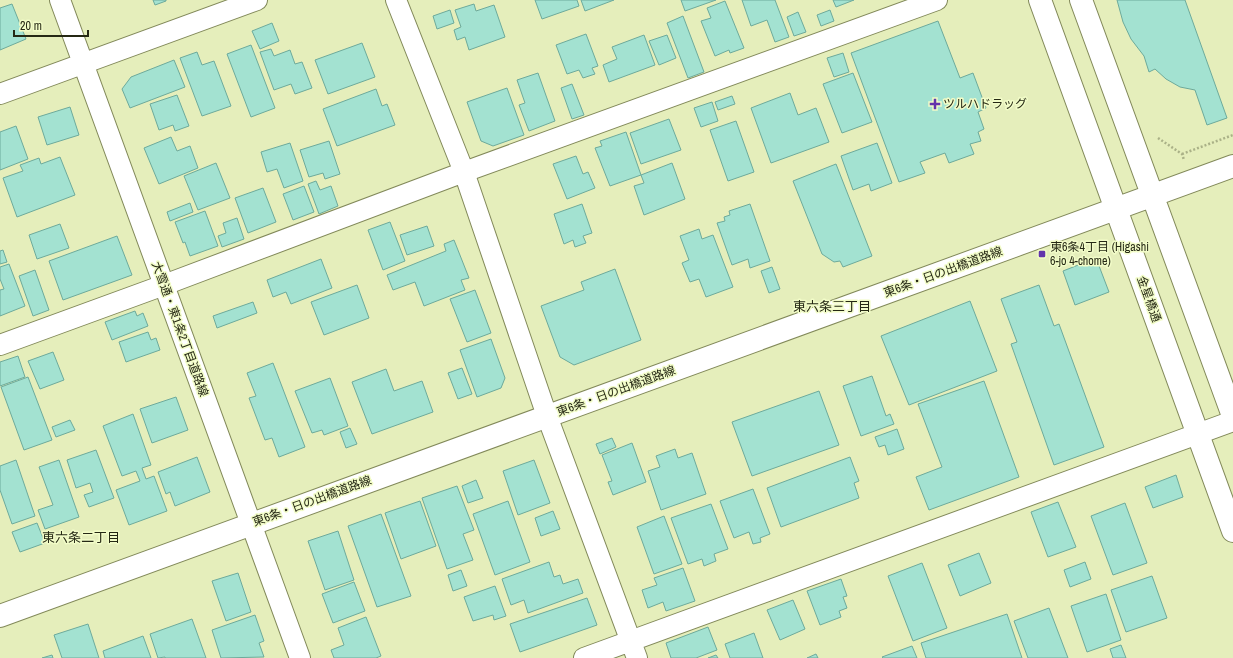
<svg xmlns="http://www.w3.org/2000/svg" width="1233" height="658" font-family="'Archivo Narrow','Noto Sans JP',sans-serif">
	<rect width="100%" height="100%" fill="#e5eebb"/>
	<path fill="#a3e2d1" stroke="#6daa9b" d="M 153,0 L 166,0 L 166,1 L 155,5 Z
		M 535,0 L 577,0 L 579,6 L 542,19 Z
		M 581,0 L 614,0 L 585,11 Z
		M 681,0 L 716,0 L 685,11 Z
		M 742,0 L 775,0 L 789,37 L 775,42 L 767,20 L 751,26 Z
		M 833,0 L 854,0 L 836,7 Z
		M 1117,0 L 1185,0 L 1227,118 L 1207,125 L 1195,90 L 1180,87 L 1166,79 L 1155,69 L 1149,72 L 1144,56 L 1131,39 L 1123,22 Z
		M 725,1 L 744,48 L 730,53 L 729,50 L 715,56 L 701,21 L 711,18 L 707,8 Z
		M 12,4 L 26,39 L 0,50 L 0,8 Z
		M 474,4 L 476,11 L 494,5 L 505,37 L 469,50 L 465,37 L 457,40 L 454,30 L 461,27 L 455,10 Z
		M 450,10 L 454,23 L 437,29 L 433,16 Z
		M 830,10 L 834,21 L 821,26 L 817,15 Z
		M 798,12 L 806,32 L 794,36 L 787,17 Z
		M 683,16 L 704,72 L 688,78 L 667,23 Z
		M 938,21 L 960,78 L 973,73 L 986,108 L 978,112 L 984,129 L 978,132 L 981,141 L 970,144 L 974,154 L 949,163 L 945,153 L 920,162 L 925,173 L 899,182 L 851,53 Z
		M 272,23 L 279,41 L 260,49 L 252,31 Z
		M 586,34 L 598,66 L 592,68 L 595,74 L 583,78 L 579,70 L 567,74 L 556,45 Z
		M 644,35 L 655,65 L 609,82 L 603,65 L 617,59 L 612,47 Z
		M 667,35 L 676,58 L 659,65 L 649,41 Z
		M 362,43 L 375,77 L 328,94 L 315,60 Z
		M 251,45 L 275,108 L 251,117 L 227,54 Z
		M 271,49 L 274,56 L 290,50 L 295,64 L 302,62 L 312,88 L 295,94 L 291,84 L 274,90 L 260,52 Z
		M 197,52 L 202,65 L 214,61 L 231,106 L 202,116 L 180,58 Z
		M 843,53 L 849,72 L 834,77 L 827,58 Z
		M 174,60 L 185,87 L 130,108 L 122,89 L 131,77 Z
		M 538,73 L 555,121 L 529,131 L 519,105 L 525,103 L 517,80 Z
		M 853,73 L 872,122 L 842,133 L 823,84 Z
		M 572,84 L 584,115 L 572,119 L 561,88 Z
		M 507,88 L 524,135 L 493,146 L 481,141 L 467,102 Z
		M 376,89 L 382,106 L 387,104 L 395,125 L 337,146 L 323,109 Z
		M 790,93 L 798,115 L 816,108 L 829,142 L 771,163 L 751,108 Z
		M 177,95 L 189,126 L 175,131 L 173,125 L 159,130 L 150,104 Z
		M 732,96 L 735,104 L 718,110 L 715,102 Z
		M 712,102 L 718,121 L 701,127 L 694,108 Z
		M 70,107 L 79,135 L 47,145 L 38,117 Z
		M 669,119 L 681,150 L 641,164 L 630,133 Z
		M 736,121 L 754,172 L 728,181 L 710,130 Z
		M 16,126 L 28,159 L 0,170 L 0,132 Z
		M 626,132 L 641,175 L 610,186 L 595,148 L 602,146 L 600,141 Z
		M 171,137 L 177,151 L 190,146 L 198,168 L 159,184 L 144,148 Z
		M 329,141 L 340,174 L 325,179 L 323,173 L 309,177 L 300,150 Z
		M 290,143 L 303,181 L 284,188 L 277,169 L 267,172 L 261,152 Z
		M 877,143 L 892,183 L 871,191 L 869,184 L 853,190 L 841,156 Z
		M 576,156 L 583,174 L 588,172 L 595,188 L 567,199 L 553,164 Z
		M 60,157 L 75,195 L 17,217 L 3,178 L 23,171 L 20,165 L 39,158 L 41,164 Z
		M 216,163 L 230,198 L 198,210 L 184,176 Z
		M 672,163 L 685,199 L 644,215 L 634,186 L 644,183 L 641,175 Z
		M 836,164 L 872,256 L 843,267 L 840,261 L 834,262 L 822,254 L 793,181 Z
		M 316,181 L 320,190 L 331,186 L 338,206 L 319,214 L 308,184 Z
		M 304,186 L 314,212 L 293,220 L 283,194 Z
		M 263,188 L 276,222 L 248,233 L 235,198 Z
		M 190,203 L 193,212 L 170,221 L 167,212 Z
		M 582,204 L 592,233 L 583,236 L 586,243 L 575,247 L 573,240 L 564,244 L 554,214 Z
		M 750,204 L 770,261 L 750,268 L 748,259 L 732,265 L 717,223 L 725,221 L 724,217 L 730,215 L 729,211 Z
		M 205,211 L 218,246 L 190,256 L 185,242 L 183,243 L 175,222 Z
		M 237,218 L 244,239 L 222,247 L 218,236 L 226,233 L 223,223 Z
		M 390,222 L 405,261 L 383,270 L 368,230 Z
		M 60,224 L 69,248 L 37,259 L 29,235 Z
		M 427,226 L 434,246 L 407,255 L 400,235 Z
		M 699,229 L 702,239 L 713,235 L 733,287 L 706,297 L 699,279 L 690,282 L 682,263 L 689,260 L 680,236 Z
		M 117,236 L 132,275 L 63,300 L 49,261 Z
		M 454,240 L 469,278 L 461,280 L 465,290 L 424,306 L 415,282 L 393,290 L 387,275 L 446,251 L 444,244 Z
		M 3,250 L 7,262 L 0,264 L 0,251 Z
		M 1096,258 L 1109,292 L 1075,305 L 1063,271 Z
		M 321,259 L 332,288 L 291,304 L 286,292 L 273,297 L 267,280 Z
		M 9,264 L 25,306 L 0,316 L 0,290 L 4,289 L 0,279 L 0,267 Z
		M 772,267 L 780,289 L 769,293 L 761,271 Z
		M 615,269 L 641,340 L 574,365 L 560,357 L 541,306 L 584,290 L 581,282 Z
		M 35,270 L 49,310 L 33,316 L 19,276 Z
		M 357,285 L 369,318 L 324,335 L 311,302 Z
		M 1039,285 L 1054,326 L 1059,324 L 1104,447 L 1054,465 L 1011,344 L 1017,342 L 1001,299 Z
		M 475,290 L 491,333 L 467,342 L 450,299 Z
		M 970,301 L 997,371 L 909,405 L 881,336 Z
		M 253,302 L 257,313 L 217,328 L 213,316 Z
		M 135,311 L 137,316 L 143,313 L 148,326 L 112,340 L 105,322 Z
		M 148,332 L 151,340 L 156,338 L 160,350 L 126,362 L 119,342 Z
		M 491,339 L 505,378 L 501,388 L 477,397 L 460,350 Z
		M 53,352 L 64,380 L 40,389 L 28,361 Z
		M 18,356 L 25,377 L 0,386 L 0,362 Z
		M 273,363 L 305,447 L 279,457 L 272,438 L 265,440 L 249,398 L 256,396 L 247,373 Z
		M 462,368 L 472,394 L 458,399 L 448,373 Z
		M 386,369 L 394,391 L 422,381 L 433,412 L 372,434 L 352,382 Z
		M 872,376 L 886,416 L 890,414 L 894,424 L 861,436 L 843,386 Z
		M 28,377 L 52,440 L 24,450 L 1,387 Z
		M 330,378 L 348,426 L 324,435 L 322,430 L 312,433 L 295,391 Z
		M 984,381 L 1019,477 L 929,510 L 916,477 L 942,467 L 918,404 Z
		M 819,391 L 839,445 L 752,476 L 732,422 Z
		M 176,397 L 188,430 L 152,443 L 140,409 Z
		M 133,414 L 151,465 L 142,468 L 146,479 L 154,476 L 167,511 L 129,525 L 116,490 L 140,481 L 136,471 L 122,476 L 103,426 Z
		M 70,420 L 75,430 L 56,437 L 52,427 Z
		M 350,428 L 357,444 L 346,448 L 340,432 Z
		M 897,429 L 904,449 L 888,455 L 885,445 L 879,447 L 875,437 Z
		M 612,438 L 616,447 L 600,454 L 596,444 Z
		M 632,443 L 646,482 L 613,495 L 608,482 L 612,481 L 602,455 Z
		M 675,449 L 678,458 L 692,453 L 706,494 L 661,510 L 648,471 L 660,467 L 656,456 Z
		M 96,450 L 114,498 L 89,507 L 84,495 L 93,492 L 90,483 L 76,488 L 67,460 Z
		M 197,457 L 210,492 L 175,506 L 170,492 L 166,494 L 158,472 Z
		M 850,457 L 859,481 L 854,483 L 859,498 L 781,527 L 767,488 Z
		M 16,460 L 35,516 L 12,524 L 0,490 L 0,466 Z
		M 59,460 L 79,517 L 45,529 L 38,510 L 53,505 L 39,467 Z
		M 534,460 L 550,503 L 518,515 L 503,471 Z
		M 1176,475 L 1183,497 L 1153,508 L 1145,487 Z
		M 476,480 L 483,498 L 468,503 L 462,486 Z
		M 457,486 L 474,530 L 463,534 L 473,560 L 447,569 L 422,498 Z
		M 753,489 L 770,534 L 760,538 L 761,542 L 753,544 L 749,532 L 734,538 L 720,501 Z
		M 420,501 L 436,546 L 401,559 L 385,513 Z
		M 508,501 L 530,562 L 495,575 L 473,514 Z
		M 1058,502 L 1076,547 L 1048,557 L 1031,512 Z
		M 1125,503 L 1147,563 L 1113,575 L 1091,516 Z
		M 711,504 L 728,549 L 714,554 L 716,561 L 704,566 L 702,559 L 688,564 L 671,518 Z
		M 553,511 L 560,529 L 541,536 L 535,518 Z
		M 381,514 L 411,596 L 377,607 L 348,526 Z
		M 664,516 L 682,564 L 654,574 L 637,527 Z
		M 37,523 L 45,543 L 20,552 L 12,532 Z
		M 338,531 L 354,580 L 325,590 L 308,541 Z
		M 979,553 L 991,583 L 960,596 L 948,565 Z
		M 549,562 L 554,577 L 560,575 L 563,584 L 578,579 L 583,593 L 528,613 L 524,600 L 511,605 L 502,579 Z
		M 1085,562 L 1091,579 L 1070,587 L 1064,570 Z
		M 922,563 L 947,628 L 913,641 L 888,576 Z
		M 683,568 L 695,601 L 666,611 L 663,602 L 648,608 L 642,590 L 657,585 L 654,578 Z
		M 461,570 L 467,586 L 453,591 L 448,575 Z
		M 238,573 L 251,612 L 226,621 L 212,581 Z
		M 1152,576 L 1167,618 L 1126,632 L 1111,590 Z
		M 841,579 L 847,596 L 843,597 L 847,608 L 839,611 L 841,617 L 820,625 L 807,591 Z
		M 354,582 L 365,611 L 333,623 L 322,594 Z
		M 495,586 L 506,616 L 494,620 L 493,615 L 473,621 L 464,597 Z
		M 1106,594 L 1121,640 L 1087,652 L 1071,606 Z
		M 587,598 L 597,625 L 520,652 L 510,624 Z
		M 793,600 L 805,629 L 780,640 L 767,610 Z
		M 1049,608 L 1068,658 L 1028,658 L 1014,621 Z
		M 1007,614 L 1022,658 L 926,658 L 921,643 Z
		M 255,615 L 264,641 L 259,643 L 264,657 L 221,658 L 212,630 Z
		M 366,617 L 381,656 L 376,658 L 334,658 L 331,650 L 344,645 L 338,628 Z
		M 192,619 L 206,658 L 165,658 L 165,657 L 158,658 L 150,634 Z
		M 88,624 L 99,658 L 62,658 L 54,635 Z
		M 708,627 L 717,650 L 696,658 L 671,658 L 666,643 Z
		M 754,633 L 763,658 L 730,658 L 725,644 Z
		M 143,636 L 151,658 L 105,658 L 103,651 Z
		M 1121,645 L 1126,658 L 1113,658 L 1110,649 Z
		M 912,646 L 917,658 L 883,658 L 882,657 Z
		M 816,654 L 818,658 L 807,658 Z
		M 52,655 L 53,658 L 42,658 Z
		M 716,655 L 718,658 L 708,658 Z"/>
	<g fill="none" stroke-linecap="round" stroke-linejoin="round">
		<defs>
			<path id="street" d="M 60,0 L 300,658
				M 396,0 L 464,172 L 547,416 L 637,658
				M 0,94 L 257,0
				M 0,345 L 164,285 L 464,172 L 937,0
				M 584,658 L 1233,421"/>
			<path id="secondary" d="M 1040,0 L 1233,531
				M 1081,0 L 1233,416
				M 0,616 L 1233,166"/>
		</defs>
		<use href="#street" stroke="#82895a" stroke-width="22"/>
		<use href="#secondary" stroke="#82895a" stroke-width="24"/>
		<path stroke="#aab187" stroke-width="2.5" stroke-dasharray="2 2" stroke-linecap="butt" d="M 1158,138 L 1182,154 L 1184,160
			M 1182,154 L 1233,135"/>
		<use href="#street" stroke="#fff" stroke-width="20"/>
		<use href="#secondary" stroke="#fff" stroke-width="22"/>
	</g>
	<g fill="#6234ab" stroke="#f2fcc8" stroke-width="1.5">
		<path d="M933 98h4v4h4v4h-4v4h-4v-4h-4v-4h4z"/>
		<rect x="1038" y="250" width="8" height="8" rx="2"/>
	</g>
	<g text-anchor="middle" dominant-baseline="central" stroke-width="3" stroke-linejoin="round" paint-order="stroke">
		<g font-size="12" fill="#252814" stroke="#f2fcc8" text-anchor="start">
			<text x="943" y="104">ツルハドラッグ</text>
			<text x="1050" y="247">東6条4丁目 (Higashi<tspan x="1050" dy="14">6-jo 4-chome)</tspan></text>
		</g>
		<g font-size="12" fill="#252814" stroke="#f2fcc8">
			<text transform="translate(943 272) rotate(-20)">東6条・日の出橋道路線</text>
			<text transform="translate(1149 299) rotate(70)">金星橋通</text>
			<text transform="translate(180 329) rotate(70)">大雪通・東1条2丁目道路線</text>
			<text transform="translate(616 391) rotate(-20)">東6条・日の出橋道路線</text>
			<text transform="translate(312 501) rotate(-20)">東6条・日の出橋道路線</text>
		</g>
		<g font-size="13" fill="#252814" stroke="#f2fcc8">
			<text x="832" y="306">東六条三丁目</text>
			<text x="81" y="537">東六条二丁目</text>
		</g>
	</g>
	<path d="M14 30v6h74v-6" fill="none" stroke="#252814" stroke-width="2"/>
	<text x="20" y="30" font-size="12" fill="#252814" stroke="#f2fcc8" stroke-width="3" paint-order="stroke">20 m</text>
</svg>
